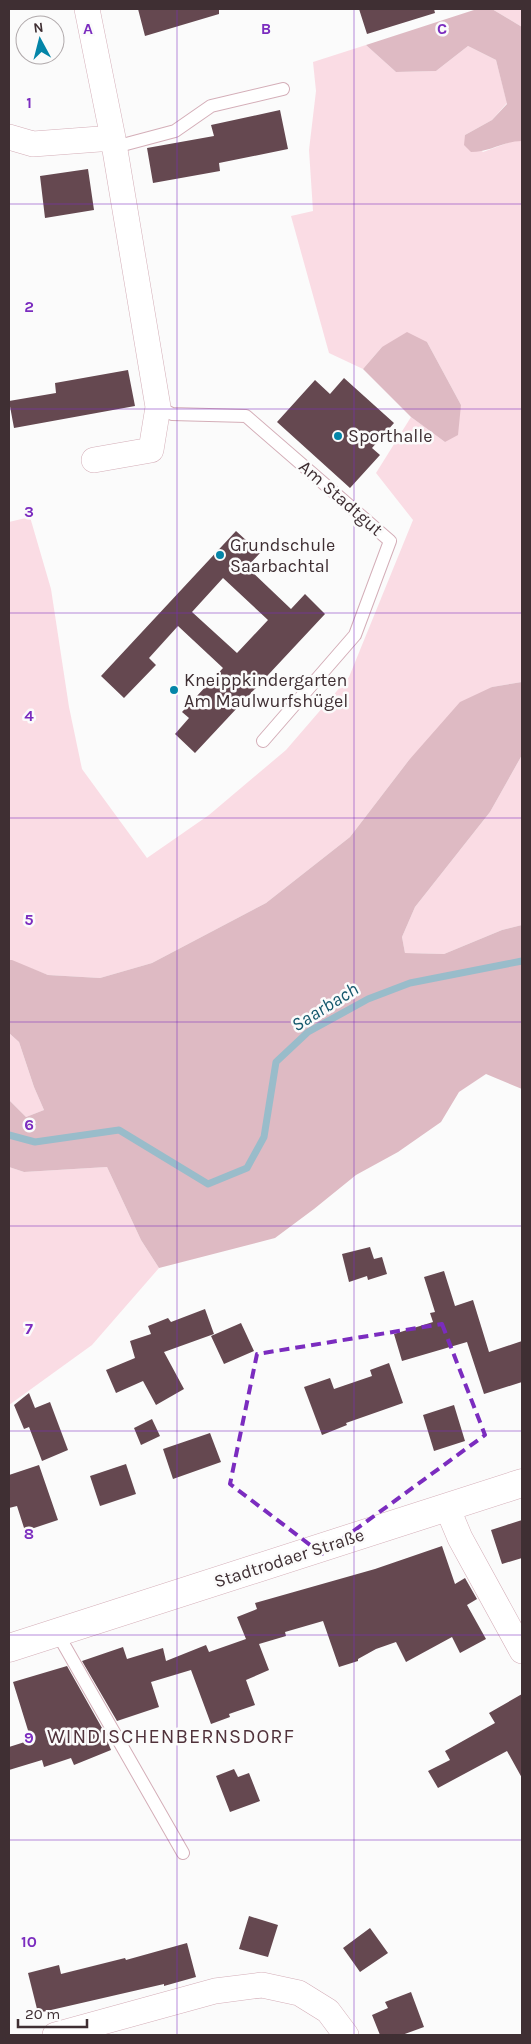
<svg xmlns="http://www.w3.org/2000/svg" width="531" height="2044" font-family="Karla,sans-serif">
	<rect width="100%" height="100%" fill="#fbfbfb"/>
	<path fill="#fadce4" d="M 492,9 L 522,9 L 522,27 Z
		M 366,45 L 396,72 L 436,71 L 468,46 L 496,60 L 507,103 L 492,120 L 465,135 L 483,152 L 513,141 L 522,141 L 522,682 L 492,687 L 409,760 L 350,837 L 266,903 L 152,963 L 100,978 L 48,975 L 9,960 L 9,522 L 30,517 L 51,589 L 69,707 L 82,769 L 147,858 L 209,815 L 286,750 L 349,677 L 413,520 L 376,473 L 411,417 L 445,442 L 461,405 L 427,342 L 382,347 L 363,369 L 329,353 L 291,216 L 313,211 L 309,150 L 316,91 L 313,62 Z
		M 522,755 L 522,925 L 502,930 L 444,954 L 405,953 L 402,937 L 415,907 L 490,812 Z
		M 9,1033 L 19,1042 L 34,1087 L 44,1110 L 26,1117 L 9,1100 Z
		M 9,1167 L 24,1172 L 107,1167 L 141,1240 L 159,1268 L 92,1345 L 9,1405 Z"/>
	<path fill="#debac3" d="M 477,9 L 492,9 L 522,27 L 522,141 C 504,141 490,152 471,152 L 464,145 L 465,135 L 492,120 L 507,104 L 496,60 L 468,46 L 436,71 L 396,72 L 366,45 Z
		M 407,332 L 427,342 L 461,405 L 458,435 L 445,442 L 411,417 L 363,369 L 382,347 Z
		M 522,682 L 522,755 L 490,812 L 415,907 L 402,937 L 405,953 L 444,954 L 502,930 L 522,925 L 522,1089 L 486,1074 L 459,1092 L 441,1122 L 398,1152 L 356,1175 L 314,1209 L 275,1238 L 159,1268 L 141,1240 L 107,1167 L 24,1172 L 9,1167 L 9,1100 L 26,1117 L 44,1110 L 34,1087 L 19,1042 L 9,1033 L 9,960 L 12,960 L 48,975 L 100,978 L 152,963 L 266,903 L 350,837 L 409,760 L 460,702 L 492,687 Z"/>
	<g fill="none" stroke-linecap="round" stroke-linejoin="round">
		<path stroke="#99bcca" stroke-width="7" d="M 9,1135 L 35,1142 L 119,1130 L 208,1184 L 247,1168 L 264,1137 L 276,1062 L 308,1032 L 368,999 L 410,983 L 522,961"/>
	</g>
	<path fill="#654850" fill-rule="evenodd" d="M 138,9 L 219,9 L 219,14 L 145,36 Z
		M 359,9 L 434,9 L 435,13 L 367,34 Z
		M 280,110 L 288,149 L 219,163 L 220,171 L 153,183 L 147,148 L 214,136 L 211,125 Z
		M 88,169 L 94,210 L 45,218 L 40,176 Z
		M 128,370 L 135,406 L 14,428 L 9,401 L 56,393 L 55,383 Z
		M 344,378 L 394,423 L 372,448 L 380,455 L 350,488 L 277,422 L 315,380 L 330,394 Z
		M 236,531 L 260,553 L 247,567 L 291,609 L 305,594 L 325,614 L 195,753 L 175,734 L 189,718 L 182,712 L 223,668 L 178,626 L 149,658 L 156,665 L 124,698 L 101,676 ZM 223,578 L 268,620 L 237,653 L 192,612 Z
		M 370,1247 L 374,1259 L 382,1257 L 387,1274 L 368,1280 L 367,1276 L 349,1282 L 342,1254 Z
		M 444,1271 L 455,1306 L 473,1300 L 489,1352 L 522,1341 L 522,1382 L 484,1394 L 467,1342 L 402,1361 L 394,1334 L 433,1322 L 430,1313 L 435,1312 L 424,1277 Z
		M 205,1309 L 214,1334 L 164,1352 L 184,1389 L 156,1405 L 143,1381 L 116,1393 L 106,1370 L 135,1358 L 130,1341 L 151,1334 L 148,1326 L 168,1318 L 171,1322 Z
		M 241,1323 L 254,1351 L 224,1364 L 211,1336 Z
		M 389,1363 L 403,1403 L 346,1423 L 347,1425 L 322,1435 L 304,1387 L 330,1378 L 334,1389 L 372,1376 L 370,1370 Z
		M 29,1393 L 35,1408 L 50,1402 L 68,1450 L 42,1461 L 29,1427 L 24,1429 L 14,1405 Z
		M 454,1405 L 465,1441 L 434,1451 L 423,1415 Z
		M 152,1419 L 160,1436 L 141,1445 L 134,1428 Z
		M 210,1433 L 221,1462 L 173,1479 L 163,1449 Z
		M 126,1464 L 136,1494 L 100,1506 L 90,1476 Z
		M 39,1465 L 58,1520 L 25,1531 L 17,1506 L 9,1508 L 9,1475 Z
		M 522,1520 L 522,1558 L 502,1564 L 491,1530 Z
		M 442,1546 L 455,1584 L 465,1578 L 477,1599 L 467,1605 L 486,1639 L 460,1653 L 452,1637 L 406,1662 L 396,1642 L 376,1649 L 358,1659 L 358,1661 L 339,1667 L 323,1621 L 285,1632 L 286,1636 L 259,1644 L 269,1670 L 246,1680 L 255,1705 L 229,1714 L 230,1717 L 211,1724 L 191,1670 L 151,1682 L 159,1707 L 117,1721 L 82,1661 L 123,1647 L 127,1659 L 163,1648 L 166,1661 L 206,1645 L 209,1652 L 246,1639 L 237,1617 L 257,1609 L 255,1603 L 375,1569 Z
		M 67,1666 L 102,1728 L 111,1750 L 74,1765 L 71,1758 L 44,1767 L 42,1760 L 9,1770 L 9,1747 L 31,1740 L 13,1682 Z
		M 522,1694 L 522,1778 L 507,1751 L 438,1788 L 428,1771 L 450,1760 L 445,1751 L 495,1723 L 489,1713 Z
		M 234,1769 L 238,1777 L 249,1773 L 260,1801 L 230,1812 L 216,1776 Z
		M 249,1916 L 278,1925 L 268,1957 L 239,1949 Z
		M 370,1928 L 388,1953 L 360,1972 L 343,1948 Z
		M 187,1943 L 196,1977 L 164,1986 L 164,1984 L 38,2013 L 28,1973 L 59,1965 L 61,1974 L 125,1958 L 126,1960 Z
		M 411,1992 L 424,2027 L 402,2035 L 380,2035 L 372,2015 L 388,2008 L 385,2002 Z"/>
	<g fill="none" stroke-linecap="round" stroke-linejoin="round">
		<defs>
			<path id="service" d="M 115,147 L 175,131 L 211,106 L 283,89
				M 158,407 L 172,414 L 246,416 L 390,541 L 355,635 L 263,741
				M 56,1631 L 183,1853"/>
			<path id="minor" d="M 87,9 L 113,138 L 158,407 L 151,450 L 94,460
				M 9,137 L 33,144 L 113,138
				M 447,1507 L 460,1538 L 522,1651
				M 55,2035 L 215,1991 L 262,1985 L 299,1993 L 328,2011 L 346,2035"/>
			<path id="secondary" d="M 9,1648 L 522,1483"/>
		</defs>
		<use href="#service" stroke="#d4aeb8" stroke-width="14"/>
		<use href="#minor" stroke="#d4aeb8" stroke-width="26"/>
		<use href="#secondary" stroke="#d4aeb8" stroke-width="29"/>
		<use href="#service" stroke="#fff" stroke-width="12"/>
		<use href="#minor" stroke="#fff" stroke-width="25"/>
		<use href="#secondary" stroke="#fff" stroke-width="28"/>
	</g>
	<path fill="none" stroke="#7b2cbf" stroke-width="4" stroke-dasharray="10 6" stroke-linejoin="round" d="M 442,1324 L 485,1435 L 322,1554 L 230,1484 L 257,1354 Z"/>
	<path fill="none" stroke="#7b2cbf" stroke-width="1" stroke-opacity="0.55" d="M 177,9 L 177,2035M 354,9 L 354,2035M 9,204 L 522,204M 9,409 L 522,409M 9,613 L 522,613M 9,818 L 522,818M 9,1022 L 522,1022M 9,1226 L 522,1226M 9,1431 L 522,1431M 9,1635 L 522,1635M 9,1840 L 522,1840"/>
	<g fill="#0485a8" stroke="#fbfbfb" stroke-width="2">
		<circle cx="338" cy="436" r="5"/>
		<circle cx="220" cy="555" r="5"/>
		<circle cx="174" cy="690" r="5"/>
	</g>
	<g text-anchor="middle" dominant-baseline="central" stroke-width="5" stroke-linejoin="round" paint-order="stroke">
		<g font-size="18" fill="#3f2f33" stroke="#fbfbfb" text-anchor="start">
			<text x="348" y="436">Sporthalle</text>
			<text x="230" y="545">Grundschule<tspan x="230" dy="21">Saarbachtal</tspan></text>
			<text x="184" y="680">Kneippkindergarten<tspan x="184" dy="21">Am Maulwurfshügel</tspan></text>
		</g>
		<g font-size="18" fill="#3f2f33" stroke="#fbfbfb">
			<text transform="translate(341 498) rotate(41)">Am Stadtgut</text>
			<text transform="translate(289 1558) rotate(-18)">Stadtrodaer Straße</text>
		</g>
		<g font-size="19" font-style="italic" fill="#14576c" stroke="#fbfbfb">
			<text transform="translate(325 1007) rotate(-32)">Saarbach</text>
		</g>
		<g font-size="20" letter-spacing="1" fill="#50323b" stroke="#fbfbfb">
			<text x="171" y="1736">WINDISCHENBERNSDORF</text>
		</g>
	</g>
	<g font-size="16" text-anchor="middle" font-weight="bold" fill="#7b2cbf" stroke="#fbfbfb" stroke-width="5" stroke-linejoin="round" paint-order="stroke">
		<text x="88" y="34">A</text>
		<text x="266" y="34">B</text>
		<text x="442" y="34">C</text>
		<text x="29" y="108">1</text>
		<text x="29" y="312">2</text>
		<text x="29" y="517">3</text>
		<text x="29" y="721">4</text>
		<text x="29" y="925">5</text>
		<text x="29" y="1130">6</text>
		<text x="29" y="1334">7</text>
		<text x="29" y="1539">8</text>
		<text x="29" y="1743">9</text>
		<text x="29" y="1947">10</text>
	</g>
	<rect width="531" height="2044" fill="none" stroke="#3f2f33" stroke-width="20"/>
	<g transform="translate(40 40) rotate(353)"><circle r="24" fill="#fbfbfb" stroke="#b0a9ab"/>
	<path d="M0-4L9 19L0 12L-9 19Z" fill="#0485a8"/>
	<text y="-8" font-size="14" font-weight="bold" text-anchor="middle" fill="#3f2f33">N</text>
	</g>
	<path d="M18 2019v8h69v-8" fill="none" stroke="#3f2f33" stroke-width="2.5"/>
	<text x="25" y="2019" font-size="15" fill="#3f2f33" stroke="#fbfbfb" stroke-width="4" paint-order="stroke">20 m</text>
</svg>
